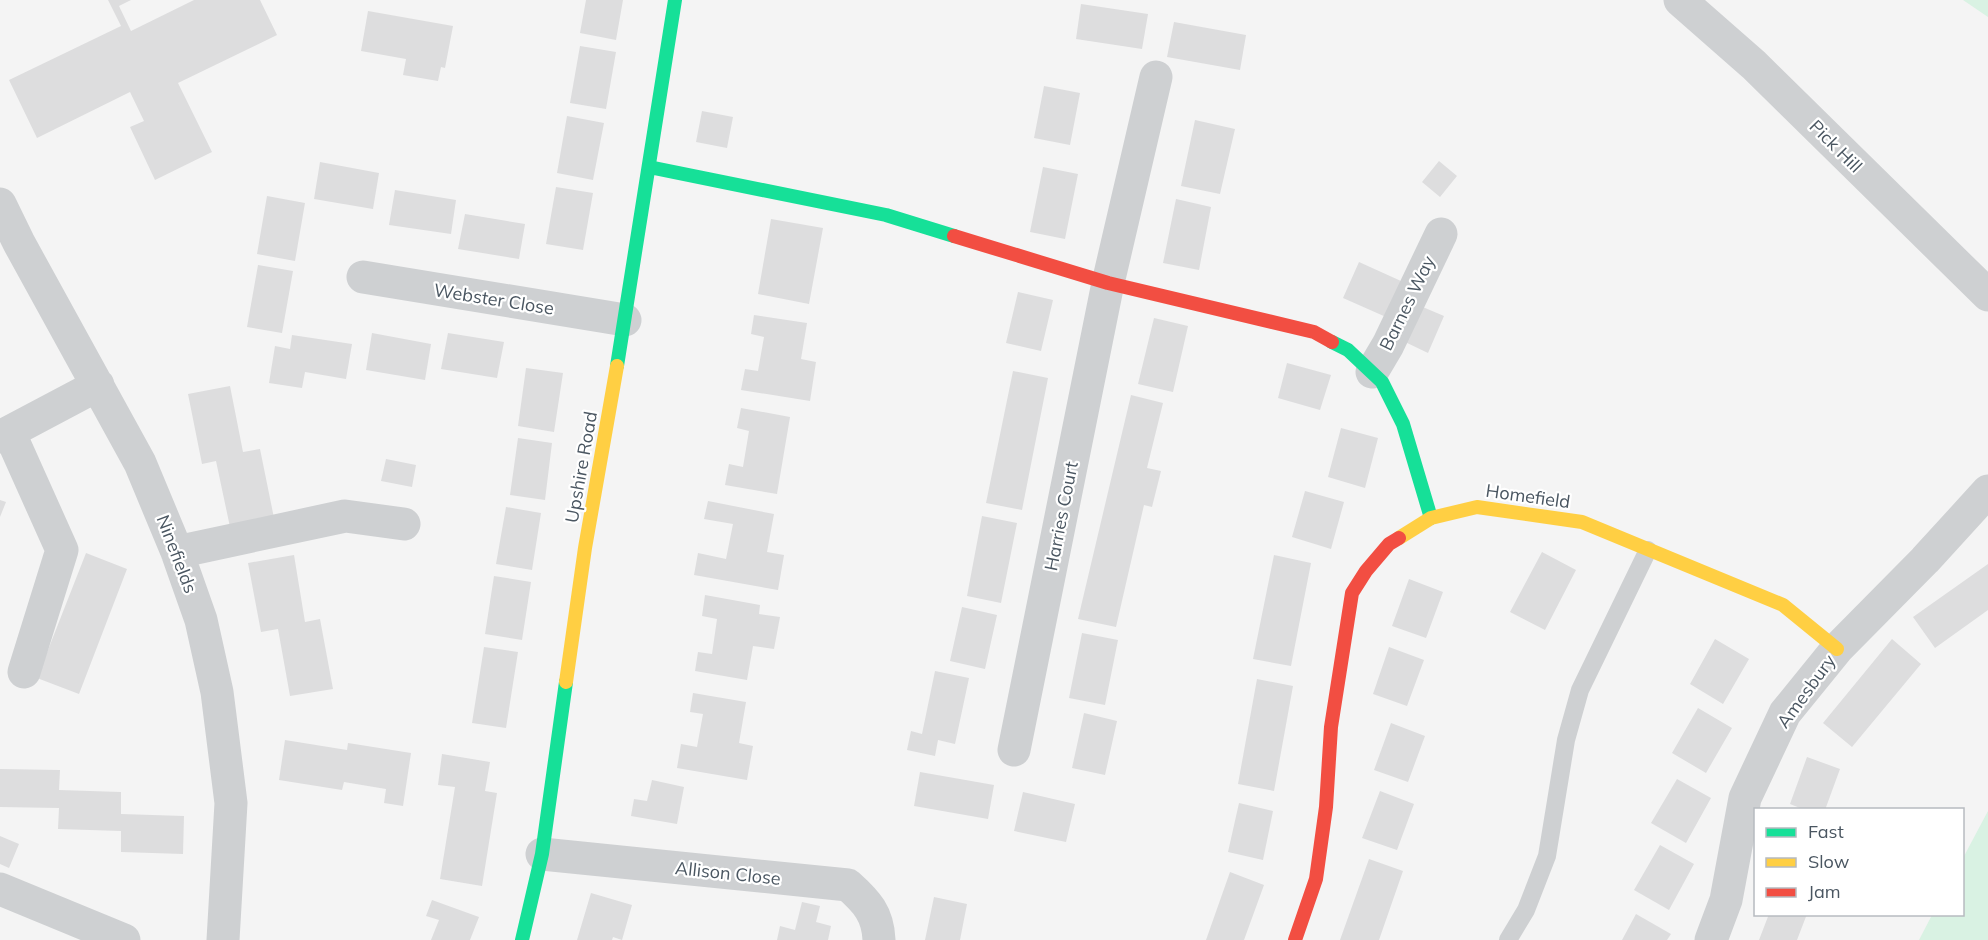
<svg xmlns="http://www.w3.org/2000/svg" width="1988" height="940" font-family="Mulish,sans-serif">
	<rect width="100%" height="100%" fill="#f4f4f4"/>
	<path fill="#d9f2e3" d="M 1963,0 L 1988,0 L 1988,17 Z
		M 1988,811 L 1988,940 L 1919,940 L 1932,915 L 1962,914 L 1963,858 Z"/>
	<path fill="#ddddde" d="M 108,0 L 131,0 L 119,6 L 131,31 L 194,0 L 260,0 L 277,35 L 178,83 L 212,152 L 155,180 L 130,127 L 144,121 L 130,92 L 37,138 L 9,80 L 121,26 Z
		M 586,0 L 623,0 L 616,40 L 580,33 Z
		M 1081,4 L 1148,14 L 1142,49 L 1076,39 Z
		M 368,11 L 453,26 L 445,68 L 441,67 L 438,81 L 403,75 L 406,59 L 361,51 Z
		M 1174,22 L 1246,35 L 1240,70 L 1167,57 Z
		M 580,46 L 616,52 L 606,109 L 570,103 Z
		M 1044,86 L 1080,93 L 1070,145 L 1034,138 Z
		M 702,111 L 733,117 L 727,148 L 696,142 Z
		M 567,116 L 604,123 L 593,180 L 557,173 Z
		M 1195,120 L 1235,129 L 1220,194 L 1181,186 Z
		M 1439,161 L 1457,176 L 1440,197 L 1422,182 Z
		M 320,162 L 379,173 L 373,209 L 314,199 Z
		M 1043,167 L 1078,174 L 1065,239 L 1030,232 Z
		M 556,187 L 593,193 L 583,250 L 546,244 Z
		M 395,190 L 456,200 L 451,234 L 389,225 Z
		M 267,196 L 305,203 L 295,261 L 257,254 Z
		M 1176,199 L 1211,207 L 1199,270 L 1163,263 Z
		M 465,214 L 525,224 L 519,259 L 458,249 Z
		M 771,219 L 823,228 L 809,304 L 758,294 Z
		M 1359,262 L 1401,281 L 1386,317 L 1343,298 Z
		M 258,265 L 293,271 L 282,333 L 247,327 Z
		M 1018,292 L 1053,300 L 1041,351 L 1006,343 Z
		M 1418,305 L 1444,316 L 1428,353 L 1403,341 Z
		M 754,315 L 807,323 L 801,359 L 816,362 L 810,401 L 741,390 L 745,369 L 758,371 L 764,337 L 751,334 Z
		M 1154,318 L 1188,326 L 1173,392 L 1138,384 Z
		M 372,333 L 431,344 L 425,380 L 366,370 Z
		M 448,333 L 504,342 L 497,378 L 441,369 Z
		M 292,335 L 352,344 L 346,379 L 305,372 L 302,388 L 269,383 L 275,346 L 290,349 Z
		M 1287,363 L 1331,375 L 1320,410 L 1278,398 Z
		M 526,368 L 563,373 L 554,432 L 518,426 Z
		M 1013,371 L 1048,378 L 1022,510 L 986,503 Z
		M 230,386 L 243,452 L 260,449 L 274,518 L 230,527 L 216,461 L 202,464 L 188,394 Z
		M 1131,395 L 1163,403 L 1147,468 L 1161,471 L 1152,507 L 1144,505 L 1116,627 L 1078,619 Z
		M 741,408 L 790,417 L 777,494 L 725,485 L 729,464 L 743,467 L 749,431 L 737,428 Z
		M 1341,428 L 1378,438 L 1365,488 L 1328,477 Z
		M 518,438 L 552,443 L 545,500 L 510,495 Z
		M 386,459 L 416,465 L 412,487 L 381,481 Z
		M 1305,491 L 1344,502 L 1331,549 L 1292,537 Z
		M 0,500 L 6,502 L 0,517 Z
		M 708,501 L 774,514 L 767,552 L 784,555 L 778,590 L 694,575 L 698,553 L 726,559 L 733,524 L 704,519 Z
		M 506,507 L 541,513 L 532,570 L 496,564 Z
		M 982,516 L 1017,523 L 1001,603 L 967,596 Z
		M 1542,552 L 1576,570 L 1545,630 L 1510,612 Z
		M 86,553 L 127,569 L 79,694 L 37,678 Z
		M 294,555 L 305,622 L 320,619 L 333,689 L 290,696 L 278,629 L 261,632 L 248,563 Z
		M 1274,555 L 1311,563 L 1291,666 L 1253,659 Z
		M 1988,564 L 1988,610 L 1935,648 L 1913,617 Z
		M 494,576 L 531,582 L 522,640 L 485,634 Z
		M 1409,579 L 1443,592 L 1426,638 L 1392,626 Z
		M 705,595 L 760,605 L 759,614 L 780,617 L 774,649 L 753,646 L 747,680 L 695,671 L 698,652 L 712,654 L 717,619 L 702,616 Z
		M 962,607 L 997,615 L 985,669 L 950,661 Z
		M 1082,633 L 1118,640 L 1105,705 L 1069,698 Z
		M 1715,639 L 1749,659 L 1723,704 L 1690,684 Z
		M 1892,639 L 1921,664 L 1852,747 L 1823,723 Z
		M 484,647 L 518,652 L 506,728 L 472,723 Z
		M 1389,647 L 1424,660 L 1407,706 L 1373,694 Z
		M 935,671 L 969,678 L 955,744 L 938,740 L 935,756 L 907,750 L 911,731 L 922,734 Z
		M 1257,679 L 1293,686 L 1274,791 L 1238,784 Z
		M 693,693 L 746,702 L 739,743 L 753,746 L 747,780 L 677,768 L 681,744 L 697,747 L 703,714 L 690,712 Z
		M 1698,708 L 1732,728 L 1706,773 L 1672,753 Z
		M 1084,713 L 1117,721 L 1105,775 L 1072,768 Z
		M 1391,723 L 1425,736 L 1408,782 L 1374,770 Z
		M 285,740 L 347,750 L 348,743 L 411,753 L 403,806 L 384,803 L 386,789 L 344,782 L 342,790 L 279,780 Z
		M 442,754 L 490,762 L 485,791 L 497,793 L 482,886 L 440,879 L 455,787 L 438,785 Z
		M 1807,757 L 1840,769 L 1825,810 L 1805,810 L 1790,804 Z
		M 0,769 L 60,770 L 59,790 L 121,792 L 121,814 L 184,816 L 183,854 L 121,852 L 121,831 L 58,829 L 59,808 L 0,807 Z
		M 920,772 L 994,785 L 988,819 L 914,806 Z
		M 1677,779 L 1711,798 L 1686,843 L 1651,823 Z
		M 652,780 L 684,787 L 677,824 L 631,816 L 634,799 L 647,801 Z
		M 1380,791 L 1414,804 L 1397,850 L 1362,838 Z
		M 1023,792 L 1075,804 L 1066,842 L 1014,831 Z
		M 1239,803 L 1273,811 L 1263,860 L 1228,852 Z
		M 0,836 L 19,844 L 9,868 L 0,864 Z
		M 1660,845 L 1694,864 L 1669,910 L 1634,890 Z
		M 1369,859 L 1403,871 L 1379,940 L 1340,940 Z
		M 1230,872 L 1264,885 L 1244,940 L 1206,940 Z
		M 591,893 L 632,905 L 622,940 L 613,937 L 612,940 L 577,940 Z
		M 934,897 L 967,904 L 960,940 L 925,940 Z
		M 432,900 L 479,917 L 470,940 L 431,940 L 439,920 L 426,916 Z
		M 802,902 L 820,906 L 816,922 L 831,926 L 828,940 L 777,940 L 780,926 L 795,930 Z
		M 1636,914 L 1671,934 L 1667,940 L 1622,940 Z
		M 1769,914 L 1807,914 L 1797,940 L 1759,940 Z"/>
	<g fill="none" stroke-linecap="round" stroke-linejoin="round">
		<path stroke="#ced0d2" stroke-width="18" d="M 1508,940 L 1526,910 L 1547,856 L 1566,740 L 1580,690 L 1648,550"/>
		<path stroke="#ced0d2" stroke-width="33" d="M 1680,0 L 1754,65 L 1988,295
			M 0,204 L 19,243 L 140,463 L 177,552 L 201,620 L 217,692 L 231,803 L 223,940
			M 363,277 L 625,320
			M 1372,372 L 1388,345 L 1441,234
			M 10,434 L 62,550 L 24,672
			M 0,437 L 98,385
			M 177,552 L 345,516 L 404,524
			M 1014,750 L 1108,283 L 1156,77
			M 542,854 L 848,885 C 867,902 878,914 879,940
			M 0,889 L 124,940
			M 1711,940 L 1726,900 L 1745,798 L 1785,713 L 1837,649 L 1925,560 L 1988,491"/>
		<path stroke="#16e098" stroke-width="14" d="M 649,167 L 886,215 L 954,236
			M 1332,342 L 1348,350 L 1382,382 L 1403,424 L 1431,518
			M 617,366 L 675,0
			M 522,940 L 542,854 L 566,682"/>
		<path stroke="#ffcf43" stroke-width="14" d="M 1399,538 L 1431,518 L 1477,507 L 1582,522 L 1783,605 L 1837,649
			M 566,682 L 585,548 L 617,366"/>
		<path stroke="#f24e42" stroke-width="14" d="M 954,236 L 1108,283 L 1314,332 L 1332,342
			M 1295,940 L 1316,879 L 1326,807 L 1331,727 L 1352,593 L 1366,571 L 1389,544 L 1399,538"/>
	</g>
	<g text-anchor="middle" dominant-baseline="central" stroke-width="4.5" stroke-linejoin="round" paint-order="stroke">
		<g font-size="18" fill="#4a5661" stroke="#fff">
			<text transform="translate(1836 146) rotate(45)">Pick Hill</text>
			<text transform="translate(494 299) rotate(9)">Webster Close</text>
			<text transform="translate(1407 303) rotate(-64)">Barnes Way</text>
			<text transform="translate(581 467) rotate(-80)">Upshire Road</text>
			<text transform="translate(1528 496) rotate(8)">Homefield</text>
			<text transform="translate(1061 516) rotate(-79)">Harries Court</text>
			<text transform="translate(177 554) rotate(69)">Ninefields</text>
			<text transform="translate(1806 691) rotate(-54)">Amesbury</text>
			<text transform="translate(728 873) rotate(6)">Allison Close</text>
		</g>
	</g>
	<rect x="1754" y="808" width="210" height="108" fill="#ffffff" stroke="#b7bbc0" stroke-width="1.5"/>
	<rect x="1766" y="828" width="30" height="9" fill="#16e098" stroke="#b7bbc0" stroke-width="1.5"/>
	<text x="1808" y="838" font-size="18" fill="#4a5661">Fast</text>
	<rect x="1766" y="858" width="30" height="9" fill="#ffcf43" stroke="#b7bbc0" stroke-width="1.5"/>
	<text x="1808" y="868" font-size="18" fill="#4a5661">Slow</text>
	<rect x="1766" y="888" width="30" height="9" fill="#f24e42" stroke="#b7bbc0" stroke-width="1.5"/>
	<text x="1808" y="898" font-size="18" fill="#4a5661">Jam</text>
</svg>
